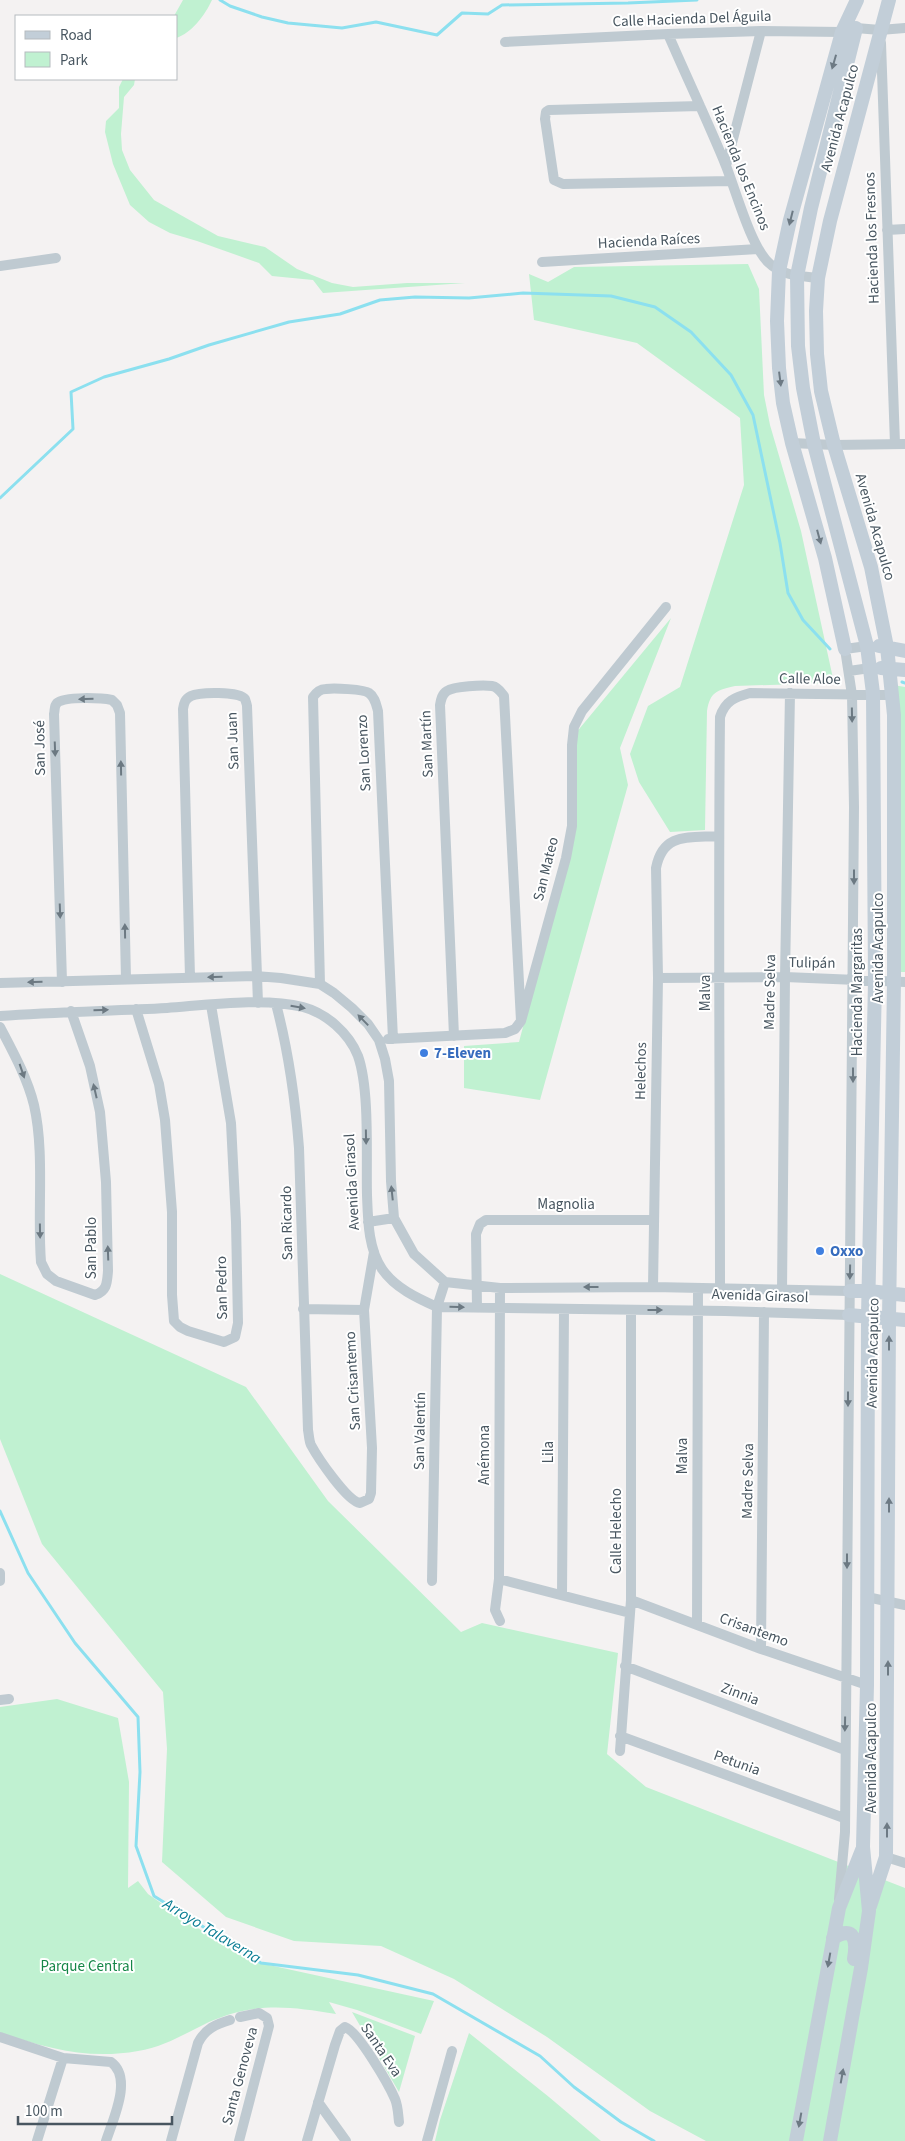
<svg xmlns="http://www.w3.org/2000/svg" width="905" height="2141" font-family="'Source Sans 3',sans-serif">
	<rect width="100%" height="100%" fill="#f4f2f2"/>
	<path fill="#c0f1d1" d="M 183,0 L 212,0 C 205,15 192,33 176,38 L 176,16 L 174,16 Z
		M 123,79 L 135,79 L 134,85 L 124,97 L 121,134 L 122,150 L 130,170 L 154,200 L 218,236 L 265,247 L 297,269 L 332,283 L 353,287 L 407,283 L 465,283 L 323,293 L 313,280 L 272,276 L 259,263 L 197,241 L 170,233 L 149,222 L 130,205 L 113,164 L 105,132 L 106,121 L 119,108 L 119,87 Z
		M 748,264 L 759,289 L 764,395 L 770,425 L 801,531 L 834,683 L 735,686 C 717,690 710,692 707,711 L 705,830 L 670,832 L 639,782 L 630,754 L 648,706 L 680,687 L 744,485 L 740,418 L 637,343 L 534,320 L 529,274 L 548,282 L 574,267 Z
		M 671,618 L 620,748 L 628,785 L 540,1100 L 464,1088 L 464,1046 L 519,1042 L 576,826 L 575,734 Z
		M 893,685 L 905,687 L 905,972 L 901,972 Z
		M 0,1274 L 246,1387 L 328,1501 L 461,1632 L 482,1623 L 618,1653 L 607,1754 L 646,1787 L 905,1888 L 905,2141 L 706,2141 L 650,2111 L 547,2037 L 454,1979 L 381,1946 L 294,1941 L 226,1917 L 162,1862 L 167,1749 L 163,1692 L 42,1544 L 0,1439 Z
		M 57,1699 L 118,1718 L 129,1782 L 128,1888 L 138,1881 L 148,1894 L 185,1920 L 250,1961 L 434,2001 L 421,2034 L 357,2010 L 329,2002 L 336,2014 C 288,2006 255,2002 209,2022 C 186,2033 164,2047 138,2051 C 88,2060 47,2048 0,2033 L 0,1707 Z
		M 352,2012 L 415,2036 L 399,2092 Z
		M 469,2033 L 549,2097 L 601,2141 L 435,2141 L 440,2120 Z"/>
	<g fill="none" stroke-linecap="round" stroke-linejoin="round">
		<path stroke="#8ce0ef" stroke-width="3" d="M 220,0 L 230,6 L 262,17 L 288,23 L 342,28 L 376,22 L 437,35 L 462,13 L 488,14 L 502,5 L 628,3 L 697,0
			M 0,498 L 73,429 L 71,392 L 104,377 L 169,359 L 209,345 L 289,322 L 340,314 L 380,300 L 415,297 L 469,298 L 523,293 L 611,296 L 655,307 L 691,332 L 731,375 L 753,415 L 780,543 L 788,593 L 803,620 L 830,649
			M 902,682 L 905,683
			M 0,1511 L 28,1573 L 75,1643 L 138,1717 L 140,1772 L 136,1846 L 154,1896 L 261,1963 L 358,1975 L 433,1994 L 540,2056 L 574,2087 L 621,2122 L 654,2141"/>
		<path stroke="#bfcad1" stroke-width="10" d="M 668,34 C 687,78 708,122 726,166 C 736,191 751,247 769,263 C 782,276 801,276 818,278
			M 505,42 L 668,34 L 761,31 L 842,32 L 856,28 L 880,30 L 905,28
			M 881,43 L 895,444
			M 700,106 L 549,110 L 546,112 L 545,119 L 554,180 L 563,184 L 731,181
			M 726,166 L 761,31
			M 887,230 L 905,229
			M 542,262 L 758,249
			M 0,266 L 56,258
			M 792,443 L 834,445 L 905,444
			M 849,671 L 870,668
			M 190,977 L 183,709 C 184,703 185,699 191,696 C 199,692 239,691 245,699 C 245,699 247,705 247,706 L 258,1003
			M 658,978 L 785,977 L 905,982
			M 62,982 L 54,714 C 55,710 54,706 57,703 C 65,696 102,698 112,700 L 117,705 L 120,713 L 126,979
			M 0,983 L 255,976 L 281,978 L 320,984 L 334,993 L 352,1008 L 368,1024 L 379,1040 L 385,1059 L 389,1081 L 391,1181 L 394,1218 L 414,1254 L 445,1282 L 500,1288 L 653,1287 L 850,1291
			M 320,984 L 313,697 C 317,692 320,689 326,689 C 333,688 364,689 369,693 C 375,697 376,704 378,711 L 393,1039
			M 276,1004 C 289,1053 295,1097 299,1148 L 308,1430 C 309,1435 309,1441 311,1445 C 318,1458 347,1501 360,1503 L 369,1499 L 371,1493 L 372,1448 L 364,1310 L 374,1252
			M 136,1009 L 159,1084 L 165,1120 L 172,1212 L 172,1295 L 174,1321 L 180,1327 L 188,1331 L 224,1342 L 235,1337 L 238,1323 L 236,1222 L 231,1123 L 211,1005
			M 0,1016 C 56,1012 111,1011 167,1008 C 207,1005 264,997 303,1007 C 326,1013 349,1033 358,1056 C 370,1090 366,1158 367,1195 C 368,1220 368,1248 382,1269 C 395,1288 417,1298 437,1307 L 725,1311 L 849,1315
			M 0,1027 C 13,1052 27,1077 34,1105 C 45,1153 37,1212 41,1262 L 47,1274 L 56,1281 L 95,1295 C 107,1291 107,1283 108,1271 L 106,1182 L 100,1112 L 90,1066 L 71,1011
			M 454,1036 L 440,705 C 441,699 442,694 447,691 C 454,686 483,685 492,686 C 498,687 501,692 504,696 L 521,1021
			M 388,1039 L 505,1033 L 515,1029 L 521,1021 L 566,858 L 572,826 L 572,745 L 574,727 L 582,711 L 666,607
			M 368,1222 L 394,1218
			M 653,1287 L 658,978 L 656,868 C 663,832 689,838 719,836
			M 500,1288 L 499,1579 L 495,1610 L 500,1621
			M 720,1289 C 720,1098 718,907 720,717 C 725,701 735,697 750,693 L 892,695
			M 782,1291 L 785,977 L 790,693
			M 477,1308 L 476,1234 L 480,1224 L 486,1220 L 653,1220
			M 303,1309 L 364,1310
			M 0,1573 L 0,1581
			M 499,1579 L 630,1613
			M 432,1581 L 437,1307 L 445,1282
			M 562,1595 L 564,1309
			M 867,1597 L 905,1605
			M 631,1600 L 761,1649 L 867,1685
			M 697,1625 L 698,1288
			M 761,1649 L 764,1312
			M 625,1666 L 845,1750
			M 0,1700 L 9,1699
			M 620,1736 L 844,1818
			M 620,1751 L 631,1600 L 631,1310
			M 886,1857 L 905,1863
			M 839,1899 L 845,1832 L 854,807 L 852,695 L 845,649 L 867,646
			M 0,2037 L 63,2058 L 111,2062 C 133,2078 113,2119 106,2141
			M 318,2102 L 346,2141
			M 37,2141 L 63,2058
			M 171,2141 L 198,2043 C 205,2029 216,2024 230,2020
			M 239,2141 L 269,2026 L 267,2018 L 259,2013 L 240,2017
			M 307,2141 L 335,2045 L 340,2031 L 345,2027 C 358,2031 389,2085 395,2099 C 398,2106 398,2114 399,2122
			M 427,2141 L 452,2051"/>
		<path stroke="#c2ced8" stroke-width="14" d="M 879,646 L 905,651
			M 845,649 L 825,558 L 792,443 L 783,403 L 779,368 L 777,321 L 779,271 L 790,220 L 842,32 L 857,0
			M 881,668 L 905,670
			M 850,1291 L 869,1291 L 905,1295
			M 849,1315 L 905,1320
			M 870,1906 L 886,1857 L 889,1318 L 894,981 L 894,715 L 887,647 L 871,567 L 834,445 L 821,391 L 817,354 L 816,311 L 818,278 L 830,221 L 889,0
			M 833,1938 C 855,1925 857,1941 854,1959
			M 796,2141 L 839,1908 L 862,1850
			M 830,2141 L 861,1968 L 869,1911 L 863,1847 L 867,1685 L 868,1316 L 875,981 L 873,693 L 867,646 L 814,444 L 803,388 L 798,346 L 797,276 L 811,208 L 856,28"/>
	</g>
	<defs><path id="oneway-solid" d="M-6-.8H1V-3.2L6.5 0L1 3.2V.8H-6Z" transform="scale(1.25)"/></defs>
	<g fill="#6d7a84">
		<use href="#oneway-solid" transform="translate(834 62) rotate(106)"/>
		<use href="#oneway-solid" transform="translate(791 218) rotate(104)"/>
		<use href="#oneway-solid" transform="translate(780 379) rotate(83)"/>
		<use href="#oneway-solid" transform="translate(819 537) rotate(75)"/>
		<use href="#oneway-solid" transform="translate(889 1343) rotate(-90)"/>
		<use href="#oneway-solid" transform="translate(889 1505) rotate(-90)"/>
		<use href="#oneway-solid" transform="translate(888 1668) rotate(-90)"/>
		<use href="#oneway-solid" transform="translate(887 1830) rotate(-90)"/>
		<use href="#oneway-solid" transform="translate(829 1960) rotate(100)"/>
		<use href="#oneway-solid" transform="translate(842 2076) rotate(-80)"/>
		<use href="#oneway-solid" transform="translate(800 2120) rotate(100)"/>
	</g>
	<g fill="#6c7982">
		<use href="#oneway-solid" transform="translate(86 699) rotate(178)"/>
		<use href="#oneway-solid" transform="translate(852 715) rotate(89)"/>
		<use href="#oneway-solid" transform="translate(55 749) rotate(88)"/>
		<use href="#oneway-solid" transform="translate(121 768) rotate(-91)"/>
		<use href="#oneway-solid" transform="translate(854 877) rotate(90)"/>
		<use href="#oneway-solid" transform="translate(60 911) rotate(88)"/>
		<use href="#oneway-solid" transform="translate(125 931) rotate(-91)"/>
		<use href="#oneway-solid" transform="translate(215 977) rotate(179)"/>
		<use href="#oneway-solid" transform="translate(35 982) rotate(179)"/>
		<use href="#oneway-solid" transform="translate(298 1007) rotate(10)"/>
		<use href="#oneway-solid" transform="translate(101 1010) rotate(-1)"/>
		<use href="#oneway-solid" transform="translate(363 1020) rotate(-134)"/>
		<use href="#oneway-solid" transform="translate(22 1071) rotate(71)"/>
		<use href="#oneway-solid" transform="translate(853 1075) rotate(90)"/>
		<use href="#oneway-solid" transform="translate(95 1091) rotate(-103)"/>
		<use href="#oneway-solid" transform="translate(366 1137) rotate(89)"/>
		<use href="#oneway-solid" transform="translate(392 1193) rotate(-96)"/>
		<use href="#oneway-solid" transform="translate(40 1231) rotate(89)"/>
		<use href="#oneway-solid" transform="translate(108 1253) rotate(-92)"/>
		<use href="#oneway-solid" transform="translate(850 1272) rotate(91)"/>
		<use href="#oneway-solid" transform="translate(591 1287) rotate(180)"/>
		<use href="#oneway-solid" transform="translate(457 1307) rotate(2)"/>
		<use href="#oneway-solid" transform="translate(655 1310)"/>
		<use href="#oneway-solid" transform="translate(848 1399) rotate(90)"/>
		<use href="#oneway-solid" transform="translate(847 1561) rotate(90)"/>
		<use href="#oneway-solid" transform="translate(845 1724) rotate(91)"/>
	</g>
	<g fill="#3f7fe0" stroke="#fff" stroke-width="2">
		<circle cx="424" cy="1053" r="5"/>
		<circle cx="820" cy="1251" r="5"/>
	</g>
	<g text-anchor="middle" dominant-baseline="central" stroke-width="4" stroke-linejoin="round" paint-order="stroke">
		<g font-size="15" fill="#485660" stroke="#fff">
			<text transform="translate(692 19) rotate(-2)">Calle Hacienda Del Águila</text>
			<text transform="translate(840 118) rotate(-75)">Avenida Acapulco</text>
			<text transform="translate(741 168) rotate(68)">Hacienda los Encinos</text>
			<text transform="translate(872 238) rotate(-92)">Hacienda los Fresnos</text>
			<text transform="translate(649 241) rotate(-3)">Hacienda Raíces</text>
			<text transform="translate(875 527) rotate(74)">Avenida Acapulco</text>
			<text transform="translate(810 679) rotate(1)">Calle Aloe</text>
			<text transform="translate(233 741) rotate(-92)">San Juan</text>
			<text transform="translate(427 744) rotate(-92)">San Martín</text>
			<text transform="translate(40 748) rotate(-91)">San José</text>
			<text transform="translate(364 753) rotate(-93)">San Lorenzo</text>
			<text transform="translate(546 869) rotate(-76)">San Mateo</text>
			<text transform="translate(878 948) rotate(-90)">Avenida Acapulco</text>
			<text transform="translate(812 963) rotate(1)">Tulipán</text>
			<text transform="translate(770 992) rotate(-89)">Madre Selva</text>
			<text transform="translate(857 992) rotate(-90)">Hacienda Margaritas</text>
			<text transform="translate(705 993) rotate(-90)">Malva</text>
			<text transform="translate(641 1071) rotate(-89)">Helechos</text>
			<text transform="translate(352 1182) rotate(-93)">Avenida Girasol</text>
			<text x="566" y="1204">Magnolia</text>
			<text transform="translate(287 1223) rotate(-91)">San Ricardo</text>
			<text transform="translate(91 1248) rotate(-90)">San Pablo</text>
			<text transform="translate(222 1288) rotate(-91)">San Pedro</text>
			<text transform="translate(760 1296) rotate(2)">Avenida Girasol</text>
			<text transform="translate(873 1353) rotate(-89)">Avenida Acapulco</text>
			<text transform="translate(353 1381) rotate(-93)">San Crisantemo</text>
			<text transform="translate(420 1431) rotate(-89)">San Valentín</text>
			<text transform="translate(548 1452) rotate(-90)">Lila</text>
			<text transform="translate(484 1455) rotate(-90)">Anémona</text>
			<text transform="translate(682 1456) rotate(-90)">Malva</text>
			<text transform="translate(748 1481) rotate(-89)">Madre Selva</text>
			<text transform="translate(616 1531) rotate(-90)">Calle Helecho</text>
			<text transform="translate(754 1630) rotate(20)">Crisantemo</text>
			<text transform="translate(740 1694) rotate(21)">Zinnia</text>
			<text transform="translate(871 1758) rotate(-90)">Avenida Acapulco</text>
			<text transform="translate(737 1763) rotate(20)">Petunia</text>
			<text transform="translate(381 2050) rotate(56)">Santa Eva</text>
			<text transform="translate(240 2076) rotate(-75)">Santa Genoveva</text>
		</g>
		<g font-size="15" font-weight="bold" fill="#366cbe" stroke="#fff" text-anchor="start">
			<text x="434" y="1053">7-Eleven</text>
			<text x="830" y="1251">Oxxo</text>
		</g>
		<g font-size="15" fill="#158647" stroke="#fff">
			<text x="87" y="1966">Parque Central</text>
		</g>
		<g font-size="16" font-style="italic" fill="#0a7d93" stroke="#fff">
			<text transform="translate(212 1931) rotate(31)">Arroyo Talaverna</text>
		</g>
	</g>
	<rect x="15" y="15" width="162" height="65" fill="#ffffff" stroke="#b6bbbf"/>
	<rect x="25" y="31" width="25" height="8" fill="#c2ced8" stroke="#b6bbbf"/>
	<text x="60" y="40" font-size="15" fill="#485660">Road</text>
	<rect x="25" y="52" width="25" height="15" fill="#c0f1d1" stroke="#b6bbbf"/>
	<text x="60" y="65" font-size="15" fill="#485660">Park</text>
	<path d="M18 2116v8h154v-8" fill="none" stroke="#485660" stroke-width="2.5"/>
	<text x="25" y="2116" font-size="15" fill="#485660" stroke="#ffffff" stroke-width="4" paint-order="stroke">100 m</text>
</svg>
